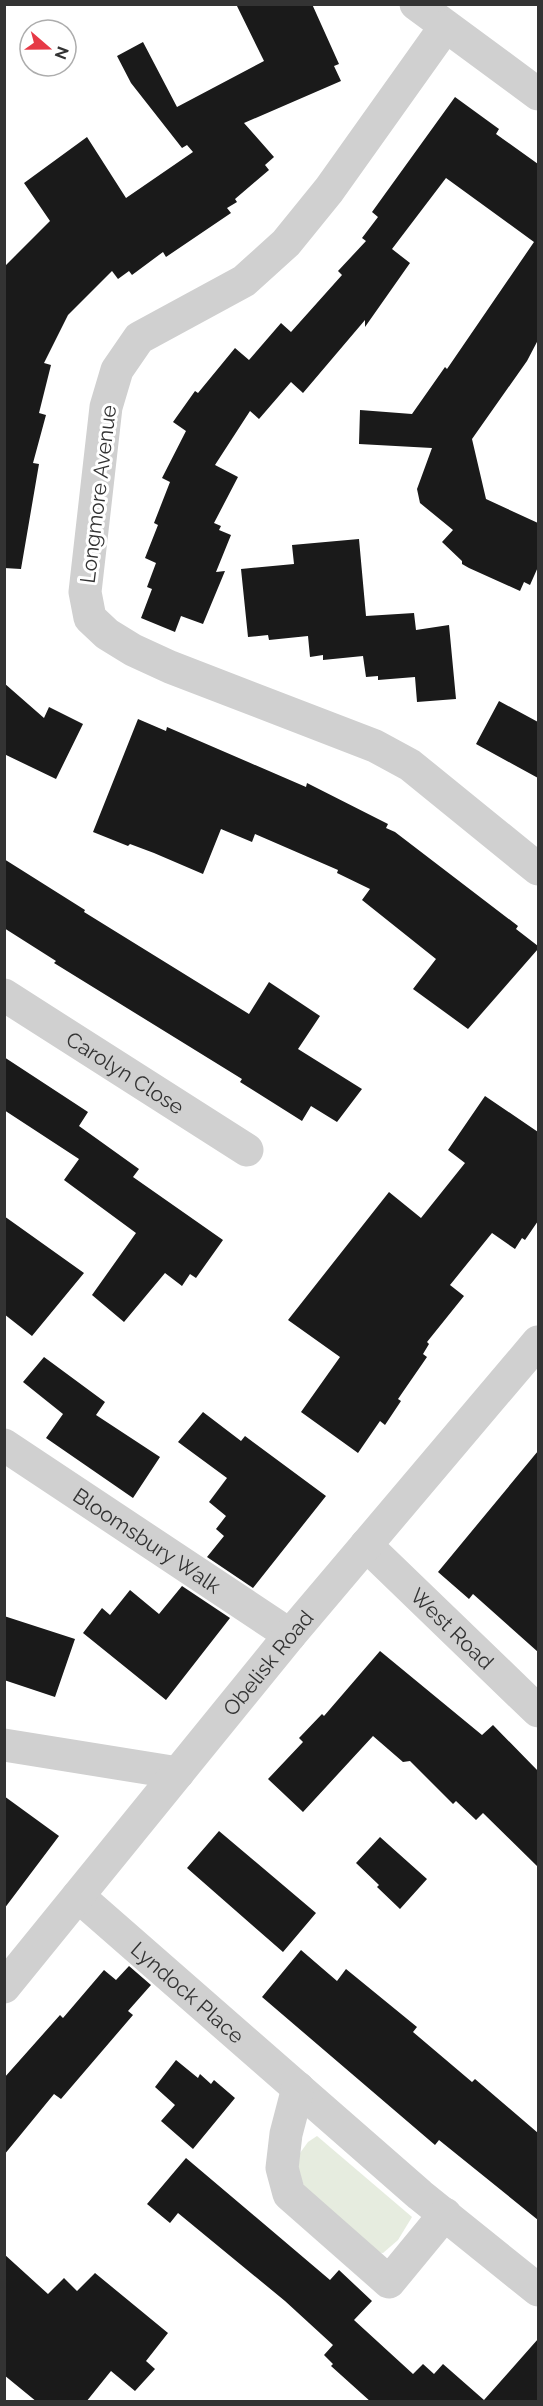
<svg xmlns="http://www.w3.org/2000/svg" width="543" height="2406" font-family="Raleway,sans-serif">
	<rect width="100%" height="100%" fill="#fff"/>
	<path fill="#e6ecdf" d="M 317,2136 L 412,2217 L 398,2240 L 383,2253 L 375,2252 L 304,2187 L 297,2164 L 300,2153 L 308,2142 Z"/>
	<path fill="#1a1a1a" d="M 236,4 L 312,4 L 339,64 L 334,66 L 341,81 L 244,123 L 274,157 L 265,165 L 269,170 L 235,199 L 237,202 L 227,208 L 231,213 L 166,257 L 163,252 L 132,275 L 129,271 L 118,279 L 112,271 L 68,315 L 44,363 L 51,365 L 39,413 L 46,415 L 33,463 L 39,464 L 21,569 L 4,568 L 4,267 L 50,221 L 24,183 L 87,137 L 126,198 L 193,152 L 187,145 L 182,148 L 131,83 L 117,56 L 143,42 L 177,107 L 264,61 Z
		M 455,97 L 499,129 L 496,134 L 538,164 L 538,340 L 527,361 L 472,439 L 486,499 L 538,523 L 538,567 L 530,585 L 524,582 L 520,591 L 469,568 L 462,564 L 462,561 L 442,542 L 453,530 L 420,503 L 417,489 L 432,448 L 359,444 L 360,410 L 412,414 L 445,367 L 447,369 L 534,242 L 446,178 L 392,249 L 410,263 L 365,327 L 365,320 L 303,393 L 291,382 L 259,419 L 250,411 L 215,465 L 238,477 L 214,523 L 221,526 L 219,530 L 231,535 L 216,572 L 225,571 L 203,624 L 181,616 L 175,632 L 141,618 L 152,589 L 147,587 L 156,563 L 145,558 L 158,525 L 154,523 L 170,482 L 162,478 L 186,431 L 173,422 L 195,391 L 198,393 L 235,348 L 249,360 L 281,323 L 291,332 L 342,275 L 338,271 L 366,241 L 362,238 L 378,217 L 372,212 Z
		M 359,539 L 366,616 L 414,613 L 416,630 L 449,625 L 456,699 L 417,702 L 415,677 L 378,680 L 378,676 L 366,677 L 363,656 L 323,660 L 323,655 L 310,657 L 308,636 L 269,640 L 268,635 L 248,637 L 241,569 L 294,564 L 292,545 Z
		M 4,683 L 44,718 L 49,707 L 83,724 L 56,779 L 4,754 Z
		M 499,701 L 538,722 L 538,778 L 476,744 Z
		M 138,719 L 166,731 L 167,727 L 306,787 L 307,783 L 388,824 L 386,828 L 395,832 L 518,926 L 516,929 L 538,946 L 538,949 L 468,1029 L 413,989 L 436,959 L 362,900 L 370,889 L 337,873 L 338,870 L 255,834 L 252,842 L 221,829 L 203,874 L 154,853 L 130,844 L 128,846 L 93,832 Z
		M 4,859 L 85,910 L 84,912 L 249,1014 L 269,982 L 320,1016 L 298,1049 L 362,1089 L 337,1122 L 311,1106 L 302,1121 L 240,1082 L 242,1079 L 54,963 L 56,961 L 4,928 Z
		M 4,1057 L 88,1112 L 79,1126 L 139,1169 L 133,1177 L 223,1240 L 196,1278 L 190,1274 L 182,1286 L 165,1273 L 124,1322 L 92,1295 L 136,1233 L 64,1180 L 79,1159 L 4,1110 Z
		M 485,1096 L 538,1132 L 538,1221 L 525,1240 L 522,1238 L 515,1249 L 492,1233 L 450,1285 L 464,1296 L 427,1342 L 429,1344 L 423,1354 L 427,1357 L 398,1399 L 401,1401 L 385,1425 L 380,1421 L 358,1453 L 301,1412 L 340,1357 L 288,1320 L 389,1192 L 421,1218 L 465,1163 L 448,1150 Z
		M 4,1216 L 84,1273 L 32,1336 L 4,1314 Z
		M 44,1357 L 105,1402 L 96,1415 L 160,1457 L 133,1498 L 46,1438 L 63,1414 L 23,1382 Z
		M 203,1412 L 241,1441 L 245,1436 L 326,1496 L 253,1588 L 207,1557 L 224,1536 L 216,1529 L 226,1516 L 209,1502 L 227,1478 L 178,1442 Z
		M 538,1451 L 538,1652 L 473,1594 L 469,1599 L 438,1572 Z
		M 182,1586 L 230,1618 L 166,1700 L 83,1633 L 102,1608 L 110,1615 L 130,1590 L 159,1614 Z
		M 4,1616 L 75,1639 L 55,1697 L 4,1680 Z
		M 380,1651 L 482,1735 L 493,1725 L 538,1771 L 538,1867 L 483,1813 L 476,1820 L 456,1801 L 453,1804 L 410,1761 L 403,1762 L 373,1736 L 303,1812 L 268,1779 L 303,1742 L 299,1738 L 322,1714 L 324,1716 Z
		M 4,1796 L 59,1836 L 4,1909 Z
		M 219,1831 L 316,1913 L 283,1952 L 187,1868 Z
		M 380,1837 L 427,1879 L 400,1909 L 377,1887 L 379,1885 L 356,1863 Z
		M 301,1950 L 337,1981 L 346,1969 L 417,2027 L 413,2032 L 472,2082 L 475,2079 L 538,2133 L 538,2220 L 439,2140 L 435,2145 L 262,1997 Z
		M 129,1966 L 151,1985 L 128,2011 L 133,2015 L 61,2099 L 54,2094 L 4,2155 L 4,2078 L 60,2015 L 63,2018 L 104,1970 L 116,1980 Z
		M 176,2060 L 198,2078 L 200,2074 L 211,2084 L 214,2080 L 235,2098 L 193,2149 L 161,2121 L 175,2105 L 155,2087 Z
		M 186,2158 L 330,2280 L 339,2270 L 372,2301 L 354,2320 L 413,2374 L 423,2364 L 434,2374 L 443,2364 L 484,2400 L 538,2339 L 538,2402 L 371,2402 L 331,2366 L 333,2364 L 324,2355 L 333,2345 L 285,2301 L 178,2213 L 170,2223 L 147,2204 Z
		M 4,2254 L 48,2294 L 64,2278 L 77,2291 L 95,2273 L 168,2333 L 146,2361 L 155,2369 L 135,2391 L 111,2371 L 86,2402 L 37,2402 L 4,2375 Z"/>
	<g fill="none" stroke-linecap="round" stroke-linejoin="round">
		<g stroke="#d0d0d0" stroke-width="33">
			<path d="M 416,4 L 538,94"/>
			<path d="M 445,27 L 329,190 L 286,243 L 244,281 L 139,338 L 117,370 L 106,407 L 85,592 L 90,618 L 107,634 L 133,650 L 170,667 L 375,746 L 410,765 L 538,869"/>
			<path id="s1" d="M 4,995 L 247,1150"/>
			<path id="s2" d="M 4,1445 L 290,1635"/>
			<path id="s3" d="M 366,1545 L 538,1711"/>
			<path d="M 4,1745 L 178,1773"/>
			<path id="s4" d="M 78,1896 L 420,2195 L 538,2290"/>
			<path id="s5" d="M 4,1987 L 290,1635 L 538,1342"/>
			<path d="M 298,2088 L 286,2134 L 282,2168 L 289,2194 L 389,2282 L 445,2214"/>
		</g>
	</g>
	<g text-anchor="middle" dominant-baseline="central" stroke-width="6" stroke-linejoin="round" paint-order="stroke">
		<g font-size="21" fill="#333" stroke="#fff">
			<text transform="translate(98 494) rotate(-83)">Longmore Avenue</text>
			<text stroke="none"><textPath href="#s1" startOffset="144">Carolyn Close</textPath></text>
			<text stroke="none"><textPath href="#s2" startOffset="172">Bloomsbury Walk</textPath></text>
			<text stroke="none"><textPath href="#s3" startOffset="120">West Road</textPath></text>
			<text stroke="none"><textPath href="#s5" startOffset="418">Obelisk Road</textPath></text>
			<text stroke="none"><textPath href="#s4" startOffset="146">Lyndock Place</textPath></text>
		</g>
	</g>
	<rect width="543" height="2406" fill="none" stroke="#333333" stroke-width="12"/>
	<g transform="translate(48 48) rotate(110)"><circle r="28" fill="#ffffff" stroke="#adadad" stroke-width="1.5"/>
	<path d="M0-4.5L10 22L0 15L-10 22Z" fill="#e63946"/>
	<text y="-9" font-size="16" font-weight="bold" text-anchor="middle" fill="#333333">N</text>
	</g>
</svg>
